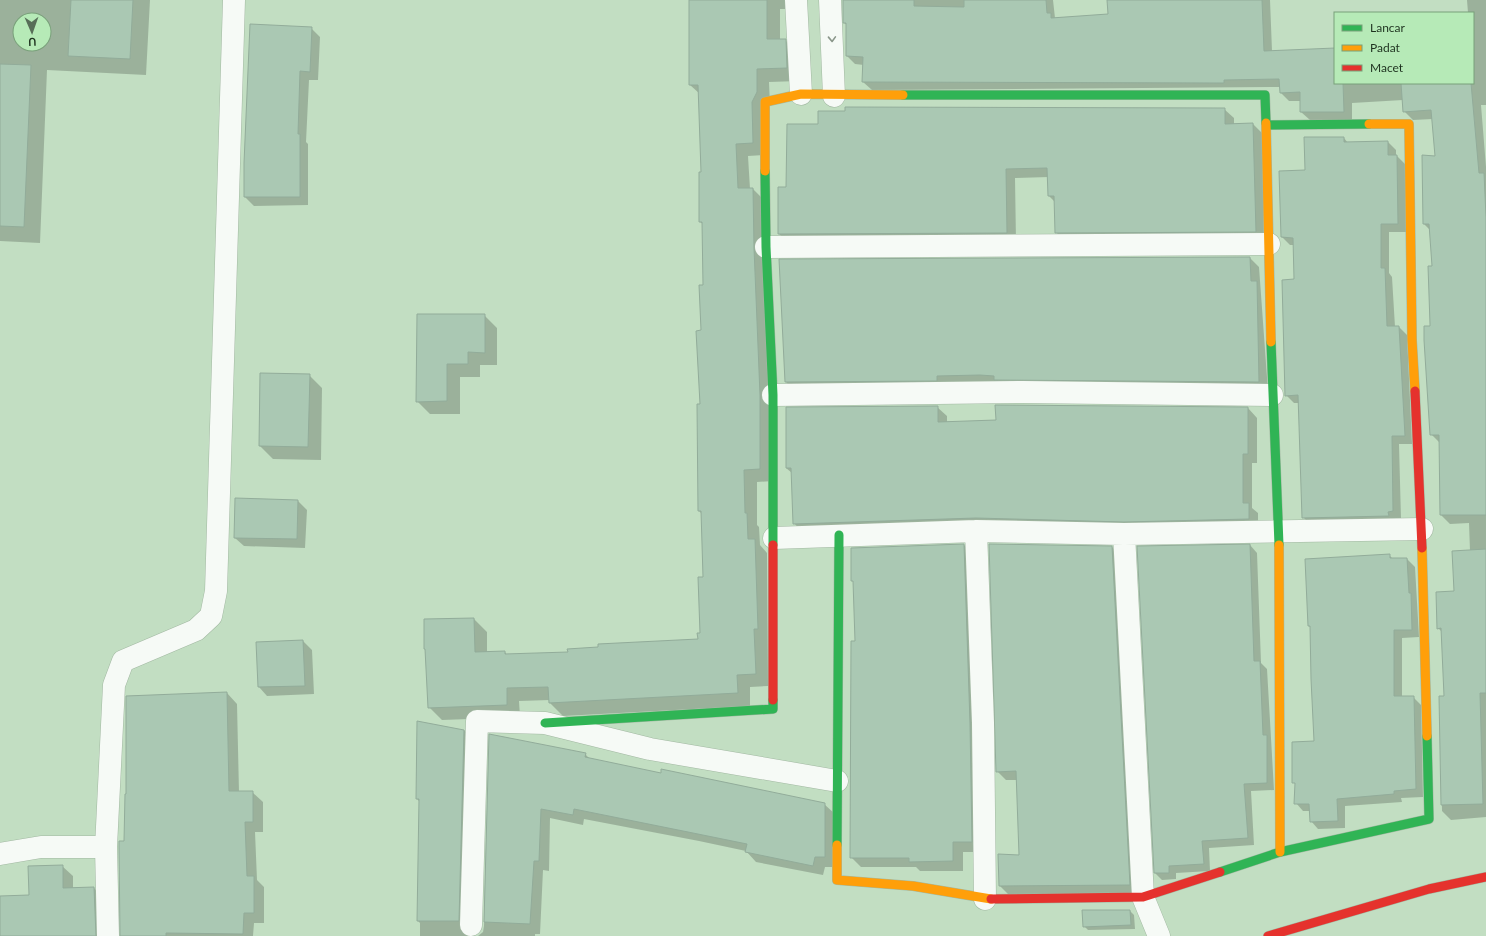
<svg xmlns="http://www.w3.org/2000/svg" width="1486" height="936" font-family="Lato,sans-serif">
	<rect width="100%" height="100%" fill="#c2dec2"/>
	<path fill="#0003" fill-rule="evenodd" d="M 0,0 L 150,0 L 146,75 L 47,70 L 40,243 L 0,241 ZM 20,20 L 44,20 L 44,44 L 20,44 Z
		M 690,0 L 798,0 L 797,9 L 780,9 L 780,40 L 785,40 L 798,53 L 799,81 L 769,82 L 770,105 L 765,155 L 748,156 L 750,189 L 753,189 L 765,201 L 773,481 L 757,482 L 757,525 L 759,527 L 760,545 L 767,553 L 768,686 L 750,687 L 750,706 L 563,716 L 550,703 L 550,700 L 519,701 L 520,717 L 442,720 L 429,707 L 474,619 L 487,632 L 487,653 L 505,652 L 507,655 L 569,653 L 699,640 L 701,634 L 704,578 L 702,514 L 699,511 L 704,286 L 703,224 L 700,222 L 702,173 L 700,94 L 690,85 Z
		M 844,0 L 1053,0 L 1055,18 L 1109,15 L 1108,0 L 1270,0 L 1272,51 L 1335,49 L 1335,83 L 1473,83 L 1473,13 L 1468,13 L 1467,0 L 1486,0 L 1486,105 L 1481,105 L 1486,167 L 1486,817 L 1451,820 L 1442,811 L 1440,697 L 1445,697 L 1442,632 L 1438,628 L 1455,592 L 1470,551 L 1469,523 L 1450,524 L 1441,515 L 1440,443 L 1431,434 L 1430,327 L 1433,267 L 1430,230 L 1424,224 L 1436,157 L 1433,119 L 1413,120 L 1404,111 L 1403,100 L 1352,103 L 1352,120 L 1310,120 L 1301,112 L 1301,101 L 1289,101 L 1281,93 L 1280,87 L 872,90 L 863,82 L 864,65 L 855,64 L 847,56 L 847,25 L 844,23 Z
		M 311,28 L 320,37 L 318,80 L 309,80 L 306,142 L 308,144 L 308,205 L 254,206 L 245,197 Z
		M 1224,109 L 1234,118 L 1234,125 L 1253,124 L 1262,133 L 1264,240 L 1065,242 L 1056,232 L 1055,202 L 1049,196 L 1049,177 L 1015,178 L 1016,242 L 789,243 L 779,234 L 779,188 L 787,188 L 819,125 Z
		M 1344,138 L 1348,143 L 1388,142 L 1396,150 L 1396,155 L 1405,164 L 1406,232 L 1389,232 L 1389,273 L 1392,277 L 1395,327 L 1399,327 L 1407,335 L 1412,444 L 1399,444 L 1401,519 L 1311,525 L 1303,517 L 1299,403 L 1294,403 L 1286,395 L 1295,280 L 1294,245 L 1290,245 L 1282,237 L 1306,171 Z
		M 1250,258 L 1259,267 L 1268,391 L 795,391 L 786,382 L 780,260 Z
		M 484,315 L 497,328 L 497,365 L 480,365 L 480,377 L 460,377 L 460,414 L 430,414 L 417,401 Z
		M 309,375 L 322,388 L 321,460 L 273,459 L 260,446 Z
		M 937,407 L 947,416 L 947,423 L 1248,408 L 1257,418 L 1257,463 L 1252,463 L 1252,508 L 1258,513 L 1258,528 L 803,533 L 794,523 L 792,473 L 786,468 Z
		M 236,499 L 298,501 L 307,510 L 305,548 L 244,546 L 235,538 Z
		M 964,545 L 974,555 L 981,852 L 963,852 L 963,871 L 920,871 L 916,867 L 861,867 L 851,857 L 856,642 L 854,582 L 852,581 Z
		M 1250,545 L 1257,553 L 1261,663 L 1267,669 L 1274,790 L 1251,791 L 1254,845 L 1209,848 L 1210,871 L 1176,873 L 1176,879 L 1162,880 L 1155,873 Z
		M 1112,547 L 1121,556 L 1138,893 L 1009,895 L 1000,886 L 1020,856 L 1017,780 L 1006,780 L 997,771 Z
		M 1389,555 L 1393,559 L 1407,559 L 1415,567 L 1419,637 L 1402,638 L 1402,697 L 1413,697 L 1421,705 L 1423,797 L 1401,798 L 1402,802 L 1345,806 L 1345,828 L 1318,829 L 1311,821 L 1310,811 L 1303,811 L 1296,803 L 1296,784 L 1293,782 L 1315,742 L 1311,628 L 1309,626 Z
		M 303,641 L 312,650 L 314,694 L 267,696 L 259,687 Z
		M 227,693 L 237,704 L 239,792 L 252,792 L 263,802 L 263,832 L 255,832 L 257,880 L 264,887 L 264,923 L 254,923 L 253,936 L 121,936 L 125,842 Z
		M 464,730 L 474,741 L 468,936 L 420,936 L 420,923 L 418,921 L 420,802 L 417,799 Z
		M 490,735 L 585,754 L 591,760 L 824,804 L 835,814 L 834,867 L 825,867 L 823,875 L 756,862 L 746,851 L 699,841 L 584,819 L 583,825 L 550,818 L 549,871 L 543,870 L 540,934 L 535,934 L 535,936 L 478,936 L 483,932 L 484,926 Z
		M 62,866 L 73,876 L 73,889 L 94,888 L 104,899 L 106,936 L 0,936 L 0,897 L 30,896 Z
		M 1084,911 L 1130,911 L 1134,915 L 1135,929 L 1088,930 L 1084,926 Z"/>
	<path fill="#aac8b3" stroke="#92ac9a" d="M 71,0 L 133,0 L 130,59 L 68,56 Z
		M 689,0 L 767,0 L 767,39 L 786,39 L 787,68 L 757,69 L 757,92 L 752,102 L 753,143 L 736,144 L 738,188 L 753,188 L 754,248 L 760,395 L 760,469 L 744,470 L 745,513 L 747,513 L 748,539 L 755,539 L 758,629 L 754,629 L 756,674 L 737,675 L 738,693 L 549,703 L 548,687 L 507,688 L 507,705 L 428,708 L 425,649 L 424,649 L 424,619 L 474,618 L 475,652 L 505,651 L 505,654 L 568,652 L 567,649 L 598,647 L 598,644 L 698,639 L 697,633 L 700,633 L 698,577 L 703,577 L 701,511 L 698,511 L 697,404 L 700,404 L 696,331 L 701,330 L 699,285 L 703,285 L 702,222 L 699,222 L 699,172 L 701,172 L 698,85 L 689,85 Z
		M 843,0 L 914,0 L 914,6 L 964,7 L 964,0 L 1046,0 L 1047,13 L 1051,13 L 1051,18 L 1108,14 L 1107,0 L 1262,0 L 1264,51 L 1335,48 L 1335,83 L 1343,83 L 1344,112 L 1300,112 L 1300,92 L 1280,93 L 1279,79 L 1224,80 L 1224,83 L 862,82 L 863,57 L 846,56 L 846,23 L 843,23 Z
		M 250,24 L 312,27 L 310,72 L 300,71 L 298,134 L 300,134 L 300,197 L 244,197 L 244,163 Z
		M 0,64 L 31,65 L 24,227 L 0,226 Z
		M 1401,83 L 1471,83 L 1479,173 L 1484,173 L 1486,217 L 1486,515 L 1440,515 L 1439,435 L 1430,435 L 1424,340 L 1424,326 L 1430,326 L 1430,324 L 1428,266 L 1432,266 L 1429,224 L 1423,224 L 1422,155 L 1435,156 L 1431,110 L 1403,112 Z
		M 845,107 L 1225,108 L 1225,124 L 1253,123 L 1256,232 L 1055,233 L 1054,196 L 1048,196 L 1047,168 L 1006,169 L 1007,233 L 778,234 L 778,187 L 786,187 L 787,124 L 818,124 L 818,111 L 845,111 Z
		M 1304,137 L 1344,137 L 1344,142 L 1388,141 L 1388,155 L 1397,155 L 1398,224 L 1381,224 L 1381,268 L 1385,268 L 1387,326 L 1399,326 L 1405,436 L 1392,436 L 1393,511 L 1388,512 L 1389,516 L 1302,518 L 1298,395 L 1285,396 L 1282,280 L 1294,279 L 1293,238 L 1281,237 L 1279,171 L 1305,170 Z
		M 1250,257 L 1251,281 L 1257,281 L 1259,382 L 994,380 L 994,376 L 980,375 L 937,376 L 937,381 L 785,382 L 779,259 Z
		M 417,314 L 485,314 L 485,353 L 468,352 L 468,364 L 447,364 L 447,401 L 416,402 Z
		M 260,373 L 310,374 L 308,447 L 259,446 Z
		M 995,405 L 1248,407 L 1248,454 L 1243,454 L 1243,503 L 1249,503 L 1249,519 L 1124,522 L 976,518 L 793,524 L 791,468 L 786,468 L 786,407 L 938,406 L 938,422 L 996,420 Z
		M 235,498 L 298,500 L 297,539 L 234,538 Z
		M 964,544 L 970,723 L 972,842 L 953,842 L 953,861 L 909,862 L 909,858 L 850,858 L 851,641 L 855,641 L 853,581 L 851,581 L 851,548 Z
		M 989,544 L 1112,546 L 1130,885 L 999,886 L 998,854 L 1019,855 L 1016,771 L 996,772 Z
		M 1250,544 L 1254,661 L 1260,661 L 1263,735 L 1267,735 L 1267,783 L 1244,784 L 1248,838 L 1202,841 L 1204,864 L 1169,866 L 1169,873 L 1154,873 L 1137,546 Z
		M 1486,549 L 1486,693 L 1480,693 L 1483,804 L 1441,805 L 1439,696 L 1444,696 L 1441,628 L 1437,629 L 1436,592 L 1454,591 L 1452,551 Z
		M 1390,554 L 1390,558 L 1407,558 L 1409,593 L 1411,593 L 1412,630 L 1394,630 L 1394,696 L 1414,696 L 1416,789 L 1394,791 L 1394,794 L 1337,799 L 1338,821 L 1310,822 L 1309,804 L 1294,804 L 1295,783 L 1292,783 L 1292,742 L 1314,741 L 1311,679 L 1310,626 L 1308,626 L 1305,559 Z
		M 303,640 L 305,686 L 258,687 L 256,642 Z
		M 227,692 L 229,791 L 253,791 L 253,822 L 245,822 L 247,876 L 254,876 L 254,913 L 244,913 L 243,934 L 166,933 L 166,936 L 120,936 L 119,847 L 119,841 L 124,841 L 125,794 L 126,794 L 126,696 Z
		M 417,721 L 464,730 L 459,921 L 417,921 L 419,799 L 416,799 Z
		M 489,734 L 586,753 L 585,757 L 661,773 L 661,769 L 825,803 L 825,857 L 815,857 L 813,866 L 745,852 L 747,844 L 688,832 L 574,809 L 573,815 L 541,809 L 539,861 L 534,861 L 530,924 L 484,922 Z
		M 63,865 L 63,888 L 94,887 L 96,936 L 0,936 L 0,896 L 29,895 L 28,866 Z
		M 1082,910 L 1130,910 L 1131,925 L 1083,927 Z"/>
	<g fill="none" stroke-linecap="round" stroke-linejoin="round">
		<defs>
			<path id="street" d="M 796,0 L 801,94
				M 830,0 L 834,96
				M 766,247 L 1269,244
				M 773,395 L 1023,392 L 1272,395
				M 976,531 L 983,723 L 985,899
				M 1124,534 L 1143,897 L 1159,936
				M 774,538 L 976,531 L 1124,534 L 1422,529
				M 0,854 L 41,847 L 106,847
				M 471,925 L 477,721 L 545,723 L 650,749 L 837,781
				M 108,936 L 106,847 L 114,685 L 123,661 L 196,630 L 211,616 L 216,591 L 234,0"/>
			<path id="fast" d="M 903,95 L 1265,95 L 1266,123
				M 1267,125 L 1369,124
				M 765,171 L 766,247 L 773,395 L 773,545
				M 1271,342 L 1279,545
				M 545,723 L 773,709 L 773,700
				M 837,845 L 839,535
				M 1220,872 L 1280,852 L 1429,819 L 1427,736"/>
			<path id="slow" d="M 1266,123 L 1271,342
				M 1369,124 L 1409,124 L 1412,340 L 1415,391
				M 765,171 L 765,102 L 801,94 L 903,95
				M 1279,545 L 1280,852
				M 1422,548 L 1427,736
				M 837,845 L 837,880 L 913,886 L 991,899"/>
			<path id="jam" d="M 1415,391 L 1422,548
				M 773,545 L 773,700
				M 991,899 L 1143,897 L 1220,872
				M 1268,936 L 1429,889 L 1486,877"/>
		</defs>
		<use href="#street" stroke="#a2b8a2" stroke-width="23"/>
		<use href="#fast" stroke="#a2b8a2" stroke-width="10"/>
		<use href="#slow" stroke="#a2b8a2" stroke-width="10"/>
		<use href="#jam" stroke="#a2b8a2" stroke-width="10"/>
		<use href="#street" stroke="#f6faf6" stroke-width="22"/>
		<use href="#fast" stroke="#30b455" stroke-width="9"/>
		<use href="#slow" stroke="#ff9f0a" stroke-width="9"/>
		<use href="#jam" stroke="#e5322d" stroke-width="9"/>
	</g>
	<defs><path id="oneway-chevron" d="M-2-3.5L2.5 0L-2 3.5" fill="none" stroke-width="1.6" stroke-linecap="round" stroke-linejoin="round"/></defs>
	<use stroke="#8a968a" href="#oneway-chevron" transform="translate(832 39) rotate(88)"/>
	<rect x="1334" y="12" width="140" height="72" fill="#b6eab7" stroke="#79a07a"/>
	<rect x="1342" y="25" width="20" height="6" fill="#30b455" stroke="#79a07a"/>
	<text x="1370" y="32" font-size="12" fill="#1e321f">Lancar</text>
	<rect x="1342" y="45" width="20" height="6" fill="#ff9f0a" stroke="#79a07a"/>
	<text x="1370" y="52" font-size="12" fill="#1e321f">Padat</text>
	<rect x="1342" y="65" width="20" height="6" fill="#e5322d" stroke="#79a07a"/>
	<text x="1370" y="72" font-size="12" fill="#1e321f">Macet</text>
	<g transform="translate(32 32) rotate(178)"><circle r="19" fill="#b6eab7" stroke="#79a07a"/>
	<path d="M0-3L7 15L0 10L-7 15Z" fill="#576e58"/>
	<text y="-6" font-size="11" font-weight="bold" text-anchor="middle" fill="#1e321f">U</text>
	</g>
</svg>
